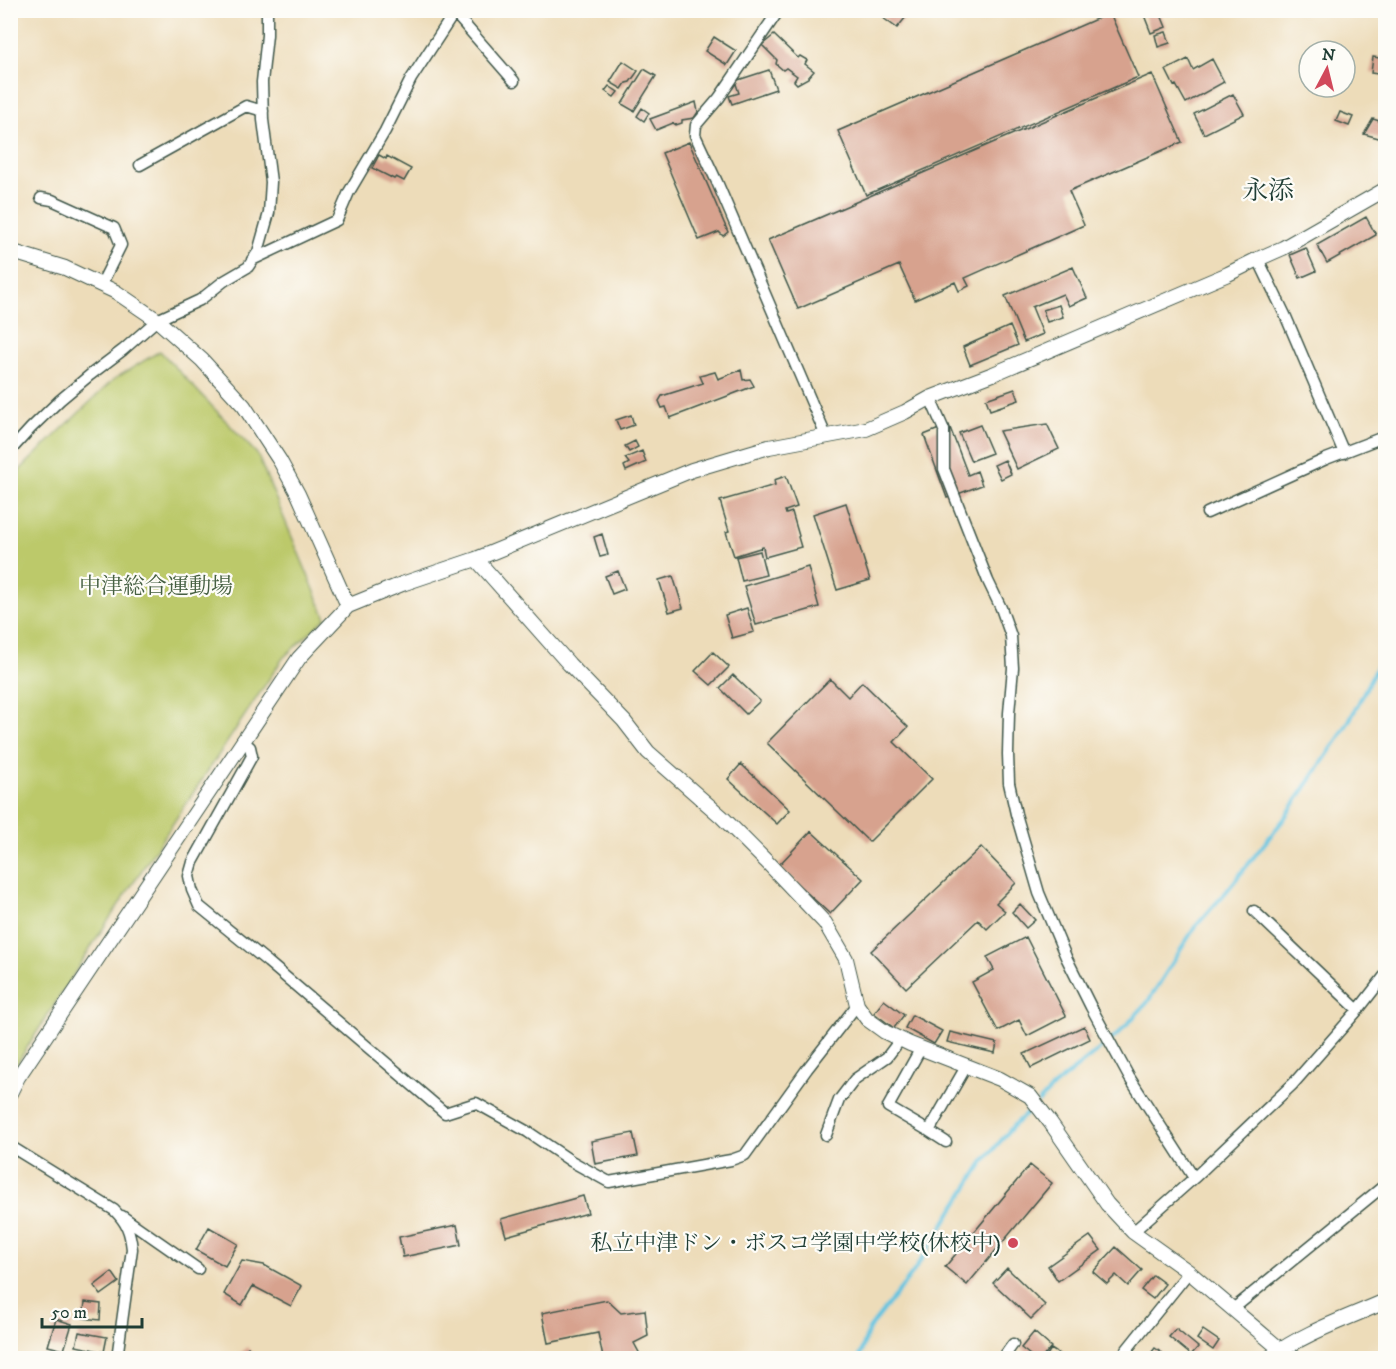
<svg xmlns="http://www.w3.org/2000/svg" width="1396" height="1369" font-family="'IM FELL DW Pica','Noto Serif JP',serif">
	<rect width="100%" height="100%" fill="#fdfcf7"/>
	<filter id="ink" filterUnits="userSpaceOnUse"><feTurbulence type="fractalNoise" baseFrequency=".0167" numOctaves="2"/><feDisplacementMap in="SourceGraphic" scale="12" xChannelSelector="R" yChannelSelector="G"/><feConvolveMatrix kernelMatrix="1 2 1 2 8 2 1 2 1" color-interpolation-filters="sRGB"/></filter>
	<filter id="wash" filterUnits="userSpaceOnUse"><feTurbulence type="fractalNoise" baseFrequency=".008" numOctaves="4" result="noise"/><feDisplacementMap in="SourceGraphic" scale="24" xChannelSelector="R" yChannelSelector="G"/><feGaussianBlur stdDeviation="1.35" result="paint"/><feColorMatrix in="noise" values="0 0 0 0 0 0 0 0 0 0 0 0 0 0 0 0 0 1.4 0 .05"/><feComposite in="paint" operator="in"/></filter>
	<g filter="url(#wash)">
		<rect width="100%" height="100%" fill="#eddcb9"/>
		<path fill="#bcc96b" stroke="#6e8350" stroke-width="1.5" d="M 160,351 L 257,454 L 326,618 L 283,658 L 98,936 L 11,1073 L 11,494 L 20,470 L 39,451 L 114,379 Z"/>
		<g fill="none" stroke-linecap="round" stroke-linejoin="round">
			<path stroke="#62c3e0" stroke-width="4" d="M 1039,1102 L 1054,1086 L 1116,1036 L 1147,1003 L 1195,927 L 1226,892 L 1284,819 L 1340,736 L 1352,716 L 1386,648
				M 859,1358 L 869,1329 L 912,1274 L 984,1161 L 1014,1125 L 1034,1107"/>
		</g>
		<g id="blocks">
			<path fill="#d7a28e" d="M 883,10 L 908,10 L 904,16 L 906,17 L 897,28 L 883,18 L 885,16 L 881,13 Z
				M 1142,10 L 1159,10 L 1166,27 L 1151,33 Z
				M 1110,13 L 1138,77 L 866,195 L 838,131 Z
				M 1166,32 L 1170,43 L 1158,47 L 1155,35 Z
				M 774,35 L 798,58 L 800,56 L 807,60 L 805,64 L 814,71 L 808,78 L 797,84 L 794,81 L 797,76 L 786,68 L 783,70 L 776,64 L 777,60 L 762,45 Z
				M 714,37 L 736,51 L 727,65 L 705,51 Z
				M 1373,57 L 1386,59 L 1386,75 L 1371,73 Z
				M 1188,59 L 1193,70 L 1212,59 L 1224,82 L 1186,103 L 1176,85 L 1174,86 L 1166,70 Z
				M 623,61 L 638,71 L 630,82 L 626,83 L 622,89 L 610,82 Z
				M 644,69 L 656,76 L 634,111 L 622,104 Z
				M 769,70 L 776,89 L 732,104 L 729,96 L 739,93 L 735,81 Z
				M 1152,74 L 1182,142 L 1069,191 L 1084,225 L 965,278 L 969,286 L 959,291 L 955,282 L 915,300 L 899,265 L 798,309 L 768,240 Z
				M 609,86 L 618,92 L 614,97 L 605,91 Z
				M 1233,94 L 1244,114 L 1204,134 L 1194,114 Z
				M 696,102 L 698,112 L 694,118 L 682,120 L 682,123 L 676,125 L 673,123 L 656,130 L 650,119 Z
				M 642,108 L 649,113 L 644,121 L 637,116 Z
				M 1340,112 L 1353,117 L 1349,126 L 1336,121 Z
				M 1373,119 L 1386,123 L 1386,140 L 1364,134 Z
				M 689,142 L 728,232 L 723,236 L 719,232 L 699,240 L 662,153 Z
				M 379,155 L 386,159 L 387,156 L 411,169 L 404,181 L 396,177 L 394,179 L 372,168 Z
				M 1366,217 L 1376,235 L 1327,263 L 1317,245 Z
				M 1306,248 L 1316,271 L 1300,278 L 1290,255 Z
				M 1073,267 L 1087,298 L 1069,306 L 1063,294 L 1032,307 L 1043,334 L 1024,342 L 1005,296 Z
				M 1059,305 L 1063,317 L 1047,322 L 1043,310 Z
				M 1010,326 L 1018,345 L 970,365 L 963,347 Z
				M 741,370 L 743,380 L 750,379 L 754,386 L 670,418 L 666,407 L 662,408 L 659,401 L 662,396 L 703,383 L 700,376 L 715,372 L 718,379 Z
				M 1015,389 L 1019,400 L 990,410 L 986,399 Z
				M 631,415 L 634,425 L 620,430 L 616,420 Z
				M 1047,424 L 1059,449 L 1017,469 L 999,431 Z
				M 949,425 L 968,475 L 977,471 L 982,485 L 947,498 L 924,435 Z
				M 980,425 L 992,453 L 971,461 L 959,433 Z
				M 635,441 L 638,447 L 629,452 L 625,446 Z
				M 642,451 L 646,462 L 626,471 L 624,466 L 629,463 L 625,458 Z
				M 1005,460 L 1011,474 L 1001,479 L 994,465 Z
				M 786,476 L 797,507 L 785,511 L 786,514 L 792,512 L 799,536 L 798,537 L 801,547 L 765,557 L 763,547 L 734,556 L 726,532 L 729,531 L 720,501 L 775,485 L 774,480 Z
				M 846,503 L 870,580 L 837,590 L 813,514 Z
				M 602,534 L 608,555 L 600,557 L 594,537 Z
				M 760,551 L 766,575 L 742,581 L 736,557 Z
				M 808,567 L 819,607 L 756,625 L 744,586 Z
				M 618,571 L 625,589 L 612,594 L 605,576 Z
				M 673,576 L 683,608 L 669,612 L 659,580 Z
				M 747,608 L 754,632 L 732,638 L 725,615 Z
				M 713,652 L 729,667 L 711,685 L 695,671 Z
				M 733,675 L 760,701 L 746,714 L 720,688 Z
				M 830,679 L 848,697 L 862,682 L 908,727 L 894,742 L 932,779 L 869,842 L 767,743 Z
				M 741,764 L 790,810 L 777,824 L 728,779 Z
				M 811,831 L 863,879 L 830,914 L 778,866 Z
				M 981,847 L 1016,883 L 996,903 L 1005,911 L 987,929 L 978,920 L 906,988 L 871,951 Z
				M 1020,904 L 1035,920 L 1026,928 L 1012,912 Z
				M 1026,937 L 1066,1016 L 1027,1036 L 1019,1020 L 998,1031 L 972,982 L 994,970 L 987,957 Z
				M 884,1000 L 904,1015 L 894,1028 L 874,1013 Z
				M 912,1015 L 942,1031 L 934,1044 L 905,1028 Z
				M 1084,1026 L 1090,1039 L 1031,1068 L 1024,1054 Z
				M 950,1032 L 997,1043 L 995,1053 L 947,1042 Z
				M 633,1133 L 638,1156 L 595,1164 L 591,1141 Z
				M 1030,1165 L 1052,1183 L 967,1285 L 945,1267 Z
				M 583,1196 L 588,1213 L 506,1236 L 501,1219 Z
				M 457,1225 L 461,1245 L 403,1257 L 399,1237 Z
				M 209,1227 L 238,1244 L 225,1266 L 196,1250 Z
				M 1090,1236 L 1101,1250 L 1058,1281 L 1048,1266 Z
				M 1116,1247 L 1142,1270 L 1128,1286 L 1116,1275 L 1107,1284 L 1093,1272 Z
				M 242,1261 L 264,1265 L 302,1286 L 291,1306 L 253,1286 L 242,1305 L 224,1294 Z
				M 1007,1268 L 1045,1305 L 1031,1319 L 993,1283 Z
				M 112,1272 L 119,1282 L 101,1295 L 94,1286 Z
				M 1153,1275 L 1165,1284 L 1153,1299 L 1141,1290 Z
				M 607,1300 L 621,1313 L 645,1310 L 648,1336 L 634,1343 L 642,1358 L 603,1358 L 598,1333 L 548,1343 L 542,1313 Z
				M 85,1302 L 101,1304 L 100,1320 L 83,1318 Z
				M 56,1319 L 72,1324 L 64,1350 L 48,1346 Z
				M 1176,1329 L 1198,1347 L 1191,1355 L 1169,1337 Z
				M 1203,1330 L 1219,1341 L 1213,1350 L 1197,1339 Z
				M 79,1332 L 107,1337 L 104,1352 L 76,1346 Z
				M 1034,1332 L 1051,1347 L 1042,1358 L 1034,1358 L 1021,1348 Z
				M 248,1347 L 256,1358 L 234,1358 Z
				M 1155,1348 L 1169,1358 L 1147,1358 Z
				M 1051,1349 L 1065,1358 L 1045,1358 Z"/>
		</g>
	</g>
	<g filter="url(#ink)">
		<use href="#blocks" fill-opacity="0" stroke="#3e5548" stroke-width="1.5"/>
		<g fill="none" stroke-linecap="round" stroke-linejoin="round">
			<defs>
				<path id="minor" d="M 452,10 L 514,81
					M 779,10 L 719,98 L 696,125 L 695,135 L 717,182 L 826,436
					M 140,165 L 246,106 L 263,111
					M 41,198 L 52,200 L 114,228 L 121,245 L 101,285
					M 1258,259 L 1286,317 L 1344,453
					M 252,260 L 337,220 L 349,192 L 385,131 L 411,79 L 456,10
					M 930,398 L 944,430 L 944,469 L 988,581 L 1001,608 L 1011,636 L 1013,668 L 1009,713 L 1008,754 L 1009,783 L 1016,814 L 1039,893 L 1066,957 L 1091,1007 L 1129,1077 L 1194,1178
					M 10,451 L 31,428 L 60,400 L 90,375 L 123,350 L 157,320 L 200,300 L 224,281 L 248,267 L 258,252 L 269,213 L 271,182 L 263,120 L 262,82 L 267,35 L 267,10
					M 1207,513 L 1326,459 L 1386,436
					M 242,741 L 250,747 L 252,756 L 193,862 L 189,876 L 192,890 L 199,906 L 268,962 L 445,1113 L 476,1103 L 528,1132 L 571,1161 L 609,1182 L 731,1160 L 745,1155 L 807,1069 L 857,1005
					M 1254,911 L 1358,1010
					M 921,1048 L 888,1107 L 929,1131
					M 826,1135 L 839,1100 L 855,1079 L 887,1057 L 900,1040
					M 946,1142 L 929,1131 L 967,1065
					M 10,1146 L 114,1210 C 127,1223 130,1231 132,1249 L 117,1358
					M 122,1216 L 198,1269
					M 1133,1232 L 1194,1178 L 1293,1084 L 1358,1010 L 1386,974
					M 1233,1309 L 1386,1184
					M 1003,1358 L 1013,1344
					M 1120,1358 L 1189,1272"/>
				<path id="tertiary" d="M 10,251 L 65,268 L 116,292 L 157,320 L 202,360 L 244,406 L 280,461 L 298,494 L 348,606
					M 476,559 L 569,664 L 624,721 L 648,752 L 722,817 L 766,861 L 825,923 L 846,959 L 857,1005 L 867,1019 L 885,1032 L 910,1044 L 1000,1079 L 1030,1096 L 1050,1122 L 1107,1204 L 1133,1232 L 1189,1272 L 1281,1350
					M 10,1093 L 18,1077 L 299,658 L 348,606 L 402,584 L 476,559 L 692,470 L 769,447 L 866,429 L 905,412 L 930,398 L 993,374 L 1228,274 L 1258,259 L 1283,248 L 1386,189"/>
				<path id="secondary" d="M 1270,1358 C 1303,1333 1348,1318 1386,1301"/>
			</defs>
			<use href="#minor" stroke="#3e5548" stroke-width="13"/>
			<use href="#tertiary" stroke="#3e5548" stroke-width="16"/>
			<use href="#secondary" stroke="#3e5548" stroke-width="17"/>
			<use href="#minor" stroke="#fff" stroke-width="10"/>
			<use href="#tertiary" stroke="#fff" stroke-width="14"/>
			<use href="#secondary" stroke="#fff" stroke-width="15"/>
		</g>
	</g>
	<circle fill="#d1495b" stroke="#fdfcf7" stroke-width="2" cx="1013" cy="1243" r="6"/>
	<g text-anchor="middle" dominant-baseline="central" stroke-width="4.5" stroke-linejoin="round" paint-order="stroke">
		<g font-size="22" fill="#466042" stroke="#fdfcf7">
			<text x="156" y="586">中津総合運動場</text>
		</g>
		<g font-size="22" fill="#1f3d34" stroke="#fdfcf7" text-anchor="end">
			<text x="1001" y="1243">私立中津ドン・ボスコ学園中学校(休校中)</text>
		</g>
		<g font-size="26" fill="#1f3d34" stroke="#fdfcf7">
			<text x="1268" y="191">永添</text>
		</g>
	</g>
	<rect width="1396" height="1369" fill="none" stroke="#fdfcf7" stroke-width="36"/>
	<g transform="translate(1327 69) rotate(7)"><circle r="28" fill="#fdfcf7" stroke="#a4b0a9" stroke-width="1.5"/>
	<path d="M0-4.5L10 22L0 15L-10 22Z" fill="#d1495b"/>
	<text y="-9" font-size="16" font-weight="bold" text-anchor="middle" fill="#1f3d34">N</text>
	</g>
	<path d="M42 1318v9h100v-9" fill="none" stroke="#1f3d34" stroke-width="3"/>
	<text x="51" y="1318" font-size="18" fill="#1f3d34" stroke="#fdfcf7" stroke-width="4.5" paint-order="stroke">50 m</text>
</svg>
